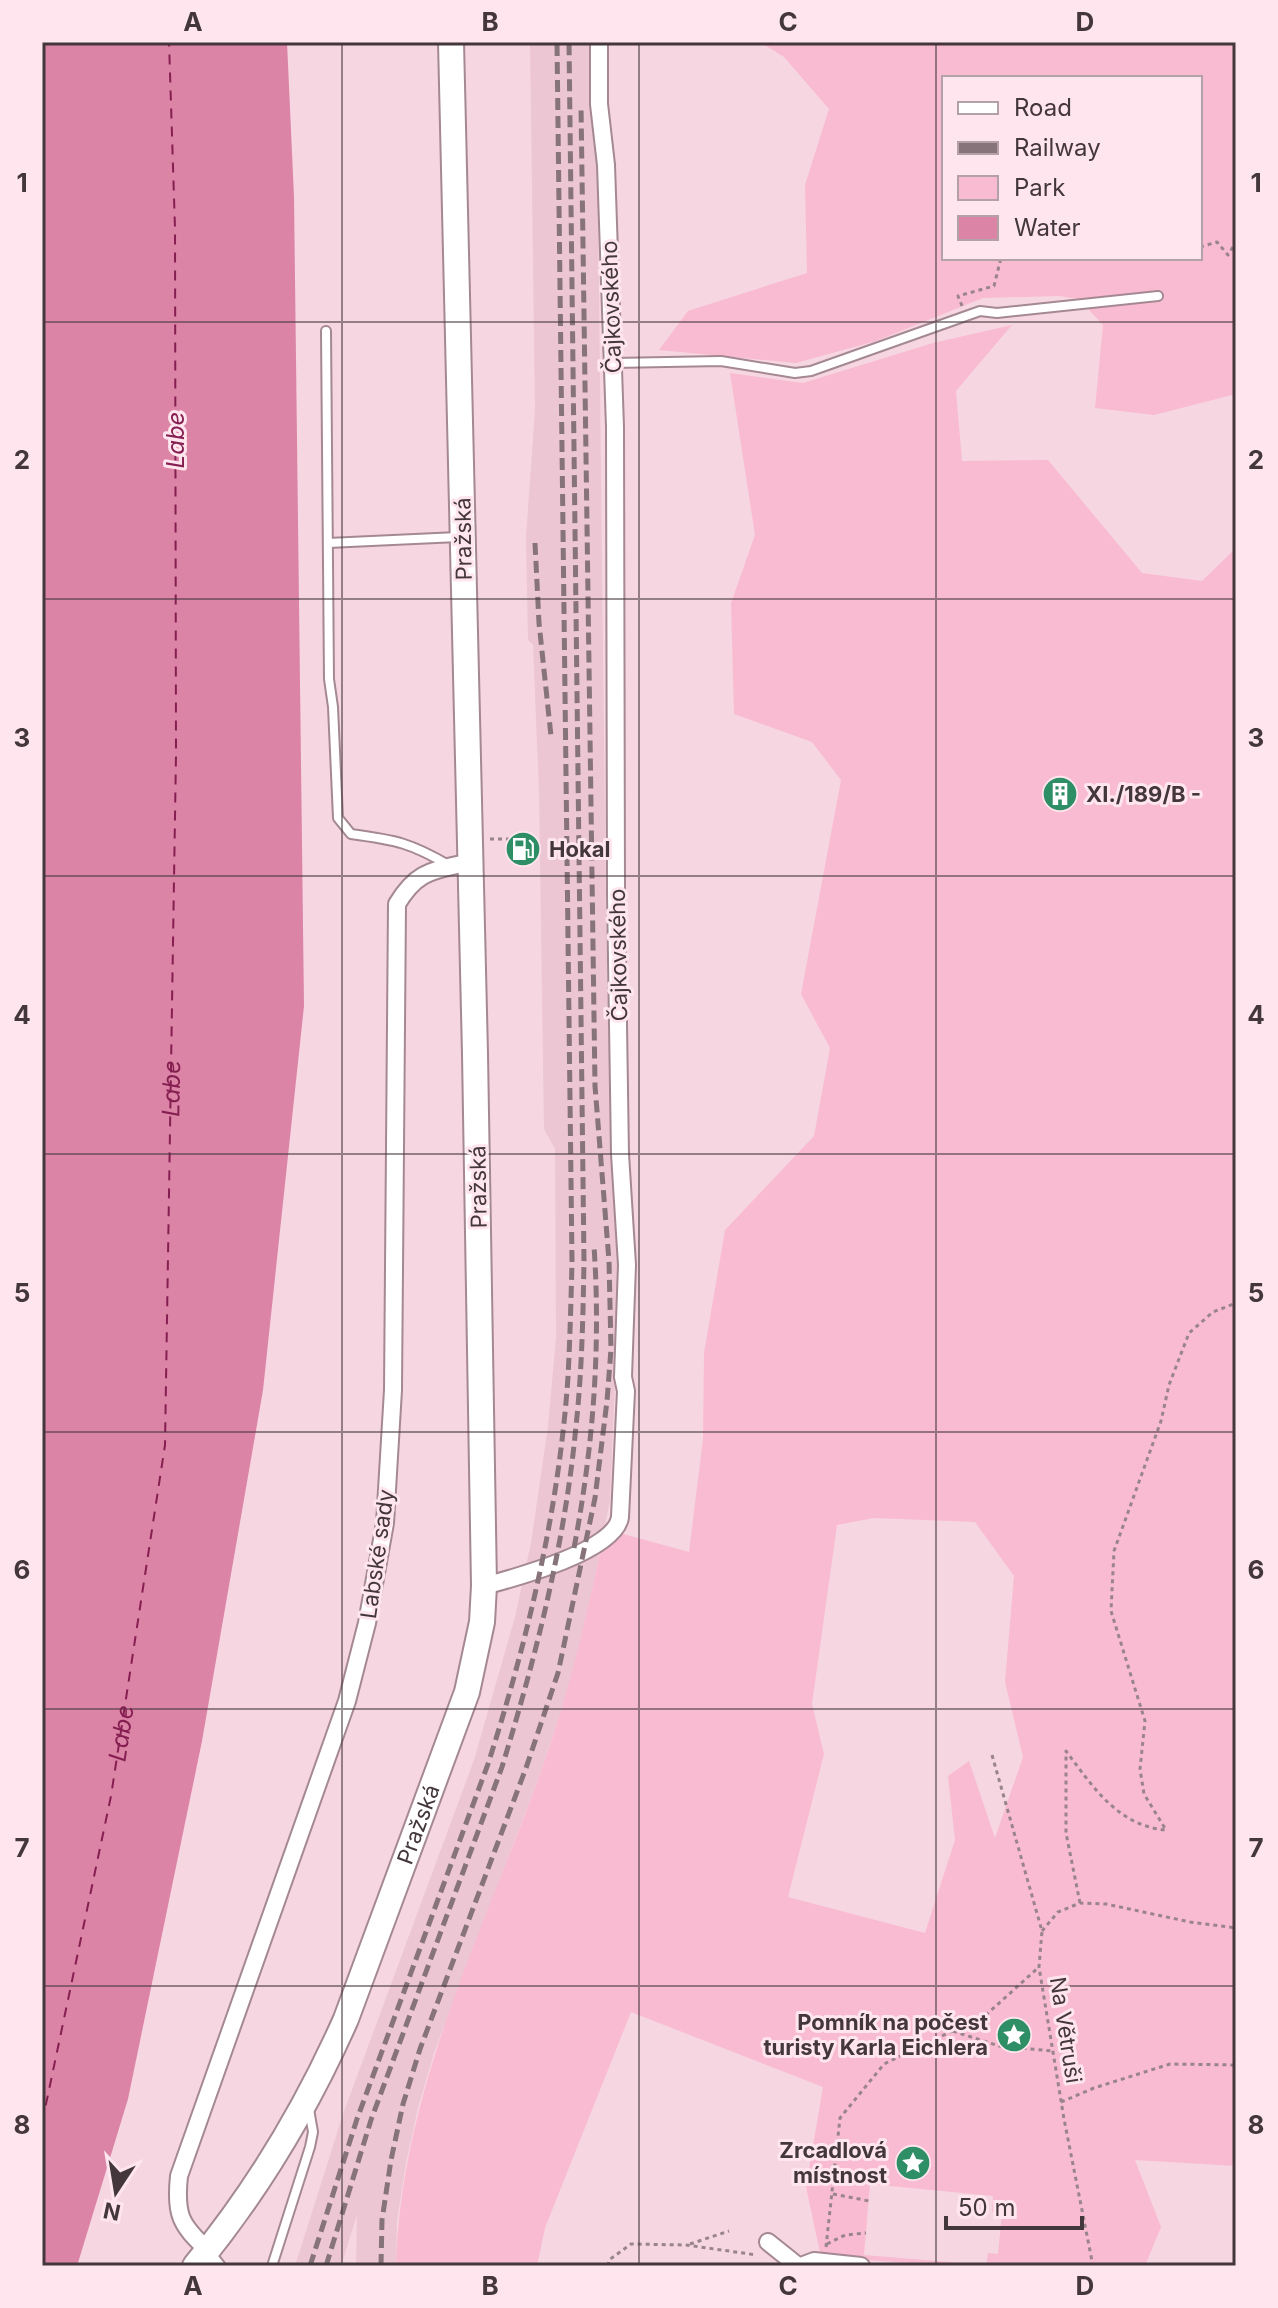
<svg xmlns="http://www.w3.org/2000/svg" width="1278" height="2308" font-family="Inter,sans-serif">
	<rect width="100%" height="100%" fill="#f6d6e1"/>
	<path fill="#ecc6d3" d="M 530,42 L 590,42 L 597,113 L 606,919 L 611,1122 L 620,1262 L 610,1500 L 587,1618 L 566,1697 L 540,1774 L 434,2053 L 418,2108 L 406,2163 L 397,2221 L 396,2266 L 356,2266 L 357,2215 L 341,2266 L 295,2266 L 343,2114 L 474,1760 L 515,1617 L 531,1543 L 548,1426 L 556,1338 L 555,1149 L 544,1129 L 539,792 L 533,645 L 528,640 L 526,537 L 535,410 Z"/>
	<path fill="#f9bbd1" fill-rule="evenodd" d="M 760,42 L 1236,42 L 1236,394 L 1154,415 L 1095,408 L 1103,325 L 1079,299 L 1059,296 L 983,298 L 876,341 L 796,363 L 659,350 L 688,311 L 807,273 L 805,185 L 829,109 L 784,57 ZM 944,78 L 1200,78 L 1200,258 L 944,258 Z
		M 1012,325 L 956,391 L 962,461 L 1048,460 L 1142,573 L 1202,581 L 1236,548 L 1236,2166 L 1135,2160 L 1161,2227 L 1145,2266 L 954,2266 L 821,2257 L 806,2187 L 823,2087 L 631,2012 L 545,2228 L 537,2266 L 396,2266 C 401,2092 482,1935 540,1774 C 569,1694 588,1612 605,1529 L 689,1552 L 703,1439 L 704,1353 L 725,1230 L 814,1136 L 830,1048 L 801,994 L 841,780 L 812,742 L 734,714 L 731,603 L 755,535 L 730,373 L 803,383 L 933,343 ZM 874,1518 L 975,1522 L 1014,1576 L 1005,1682 L 1023,1757 L 995,1838 L 969,1761 L 948,1776 L 955,1840 L 925,1933 L 788,1897 L 824,1754 L 812,1704 L 837,1525 ZM 870,2184 L 993,2196 L 992,2212 L 1002,2213 L 998,2254 L 988,2253 L 986,2265 L 864,2255 Z"/>
	<path fill="#db84a6" d="M 42,42 L 287,42 L 294,197 L 304,1006 L 263,1390 L 202,1741 L 128,2099 L 77,2266 L 42,2266 Z"/>
	<g fill="none" stroke-linecap="round" stroke-linejoin="round">
		<path stroke="#861f51" stroke-width="2" stroke-dasharray="10 8" stroke-linecap="butt" id="s1" d="M 42,2123 L 111,1796 L 165,1445 L 176,754 L 175,228 L 169,42"/>
		<defs>
			<path id="service" d="M 326,331 L 329,679 L 333,707 L 338,818 L 351,834 C 396,840 411,843 450,866
				M 613,363 L 721,361 L 795,373 L 811,371 L 980,311 L 997,313 L 1158,296
				M 328,543 L 458,537
				M 209,2251 L 221,2266
				M 272,2266 L 310,2147 L 313,2132 L 309,2109"/>
			<path id="minor" d="M 484,1586 C 514,1578 616,1551 620,1517 L 626,1391 L 623,1377 L 627,1265 L 620,1154 L 616,894 L 615,427 L 606,165 L 599,104 L 599,42
				M 768,2242 L 798,2266
				M 208,2250 C 180,2225 175,2214 179,2176 L 347,1701 L 367,1623 L 385,1523 L 393,1390 L 397,904 C 418,869 434,871 470,862
				M 801,2266 L 814,2261 L 861,2266"/>
			<g id="primary">
				<path id="s2" d="M 195,2266 C 256,2192 307,2107 346,2019 L 467,1692 L 482,1622 L 484,1586 L 475,1054 L 451,42"/>
			</g>
		</defs>
		<use href="#service" stroke="#a48892" stroke-width="12"/>
		<use href="#minor" stroke="#a48892" stroke-width="20"/>
		<use href="#primary" stroke="#a48892" stroke-width="28"/>
		<path stroke="#9a848c" stroke-width="3" stroke-dasharray="4 4" stroke-linecap="butt" d="M 1200,247 L 1217,242 L 1228,255 L 1236,242
			M 962,306 L 958,296 L 994,286 L 1001,258
			M 490,839 L 525,839
			M 992,1755 L 1042,1931 L 1039,1967 L 1064,2119 L 1093,2266
			M 1080,1903 L 1066,1833 L 1066,1751 C 1093,1787 1118,1826 1166,1830 L 1144,1794 L 1140,1769 L 1145,1721 L 1111,1611 L 1114,1551 L 1161,1421 L 1169,1385 L 1189,1333 L 1213,1312 L 1236,1303
			M 1042,1931 L 1058,1912 L 1080,1903 L 1106,1904 L 1190,1922 L 1236,1928
			M 953,2031 L 999,2046 L 1053,2051
			M 1061,2102 L 1094,2088 L 1170,2064 L 1236,2065
			M 833,2194 L 869,2201
			M 690,2244 L 729,2231
			M 827,2244 L 845,2235 L 866,2233
			M 826,2247 L 840,2118 L 884,2064 L 987,2014 L 1039,1967
			M 608,2266 L 609,2260 L 631,2244 L 686,2245 L 757,2255"/>
		<use href="#service" stroke="#fff" stroke-width="8"/>
		<use href="#minor" stroke="#fff" stroke-width="16"/>
		<use href="#primary" stroke="#fff" stroke-width="24"/>
		<path stroke="#87737a" stroke-width="5" stroke-dasharray="12 6" stroke-linecap="butt" d="M 535,543 L 539,623 L 551,736
			M 574,1548 C 593,1448 601,1348 594,1246
			M 310,2266 L 357,2119 L 488,1764 C 528,1639 559,1509 568,1377 C 570,1339 571,1300 572,1262 L 557,42
			M 326,2266 L 371,2120 L 502,1767 C 536,1656 565,1543 576,1426 C 582,1371 583,1316 584,1261 L 569,42
			M 381,2266 L 382,2220 L 391,2160 L 403,2104 L 420,2049 L 526,1768 L 558,1673 L 595,1498 L 607,1401 L 611,1349 L 609,1261 L 595,1086 L 581,105"/>
	</g>
	<path fill="none" stroke="#44373c" stroke-width="2" stroke-opacity="0.55" d="M 342,42 L 342,2266M 639,42 L 639,2266M 936,42 L 936,2266M 42,322 L 1236,322M 42,599 L 1236,599M 42,876 L 1236,876M 42,1154 L 1236,1154M 42,1432 L 1236,1432M 42,1709 L 1236,1709M 42,1986 L 1236,1986"/>
	<defs>
		<symbol id="building-disc" viewBox="-11 -11 22 22"><circle r="9.5" fill="#2e8e66" stroke="#ffe6ee"/><path d="M-4-6H4V6H1V3H-1V6H-4ZM-2.5-4.3h1.7v1.8h-1.7ZM.8-4.3h1.7v1.8H.8ZM-2.5-1h1.7V.8h-1.7ZM.8-1h1.7V.8H.8Z" fill="#fff"/></symbol>
		<symbol id="fuel-disc" viewBox="-11 -11 22 22"><circle r="9.5" fill="#2e8e66" stroke="#ffe6ee"/><path d="M-5.5-6h7V0h2V4h1.3V-2.5L3-4.5l.8-.8L6-3V5H2.5V1h-1V6h-7ZM-4.2-4.7v3.2H.2V-4.7Z" fill="#fff"/></symbol>
		<symbol id="sight-disc" viewBox="-11 -11 22 22"><circle r="9.5" fill="#2e8e66" stroke="#ffe6ee"/><path d="M0-6L1.8-2.2L6-1.7L2.9 1.2L3.7 5.4L0 3.3L-3.7 5.4L-2.9 1.2L-6-1.7L-1.8-2.2Z" fill="#fff"/></symbol>
	</defs>
	<g fill-rule="evenodd">
		<use href="#building-disc" x="1040" y="774" width="40" height="40"/>
		<use href="#fuel-disc" x="503" y="829" width="40" height="40"/>
		<use href="#sight-disc" x="994" y="2015" width="40" height="40"/>
		<use href="#sight-disc" x="893" y="2143" width="40" height="40"/>
	</g>
	<g text-anchor="middle" dominant-baseline="central" stroke-width="6" stroke-linejoin="round" paint-order="stroke">
		<g font-size="22" fill="#44373c" stroke="#ffe6ee">
			<text transform="translate(611 307) rotate(-92)">Čajkovského</text>
			<text transform="translate(463 539) rotate(-91)">Pražská</text>
			<text transform="translate(618 955) rotate(-91)">Čajkovského</text>
			<text transform="translate(478 1187) rotate(-91)">Pražská</text>
			<text transform="translate(377 1554) rotate(-82)">Labské sady</text>
			<text stroke="none"><textPath href="#s2" startOffset="498">Pražská</textPath></text>
			<text transform="translate(1066 2030) rotate(81)">Na Větruši</text>
		</g>
		<g font-size="22" font-weight="bold" fill="#44373c" stroke="#ffe6ee" text-anchor="start">
			<text x="1086" y="794">XI./189/B -</text>
			<text x="549" y="849">Hokal</text>
			<text x="988" y="2022" text-anchor="end">Pomník na počest<tspan x="988" dy="25">turisty Karla Eichlera</tspan></text>
			<text x="887" y="2150" text-anchor="end">Zrcadlová<tspan x="887" dy="25">místnost</tspan></text>
		</g>
		<g font-size="24" font-style="italic" fill="#861f51" stroke="#ffe6ee">
			<text transform="translate(175 440) rotate(-90)">Labe</text>
			<text stroke="none"><textPath href="#s1" startOffset="1046">Labe</textPath></text>
			<text stroke="none"><textPath href="#s1" startOffset="398">Labe</textPath></text>
		</g>
	</g>
	<rect width="1278" height="2308" fill="none" stroke="#ffe6ee" stroke-width="88"/>
	<rect x="942" y="76" width="260" height="184" fill="#ffe6ee" stroke="#b4a0a7" stroke-width="2"/>
	<rect x="958" y="102" width="40" height="12" fill="#ffffff" stroke="#b4a0a7" stroke-width="2"/>
	<text x="1014" y="116" font-size="24" fill="#44373c">Road</text>
	<rect x="958" y="142" width="40" height="12" fill="#87737a" stroke="#b4a0a7" stroke-width="2"/>
	<text x="1014" y="156" font-size="24" fill="#44373c">Railway</text>
	<rect x="958" y="176" width="40" height="24" fill="#f9bbd1" stroke="#b4a0a7" stroke-width="2"/>
	<text x="1014" y="196" font-size="24" fill="#44373c">Park</text>
	<rect x="958" y="216" width="40" height="24" fill="#db84a6" stroke="#b4a0a7" stroke-width="2"/>
	<text x="1014" y="236" font-size="24" fill="#44373c">Water</text>
	<g transform="translate(116 2192) rotate(192)" stroke="#ffe6ee" stroke-width="6" paint-order="stroke">
	<path d="M0-6L14 30L0 20L-14 30Z" fill="#44373c"/>
	<text y="-12" font-size="22" font-weight="bold" text-anchor="middle" fill="#44373c">N</text>
	</g>
	<path d="M946 2216v12h136v-12" fill="none" stroke="#44373c" stroke-width="4"/>
	<text x="958" y="2216" font-size="24" fill="#44373c" stroke="#ffe6ee" stroke-width="6" paint-order="stroke">50 m</text>
	<rect x="44" y="44" width="1190" height="2220" fill="none" stroke="#44373c" stroke-width="3"/>
	<g font-size="26" text-anchor="middle" font-weight="bold" fill="#44373c">
		<text x="193" y="31">A</text>
		<text x="490" y="31">B</text>
		<text x="788" y="31">C</text>
		<text x="1085" y="31">D</text>
		<text x="22" y="192">1</text>
		<text x="1256" y="192">1</text>
		<text x="22" y="469">2</text>
		<text x="1256" y="469">2</text>
		<text x="22" y="747">3</text>
		<text x="1256" y="747">3</text>
		<text x="22" y="1024">4</text>
		<text x="1256" y="1024">4</text>
		<text x="22" y="1302">5</text>
		<text x="1256" y="1302">5</text>
		<text x="22" y="1579">6</text>
		<text x="1256" y="1579">6</text>
		<text x="22" y="1857">7</text>
		<text x="1256" y="1857">7</text>
		<text x="22" y="2134">8</text>
		<text x="1256" y="2134">8</text>
		<text x="193" y="2295">A</text>
		<text x="490" y="2295">B</text>
		<text x="788" y="2295">C</text>
		<text x="1085" y="2295">D</text>
	</g>
</svg>
